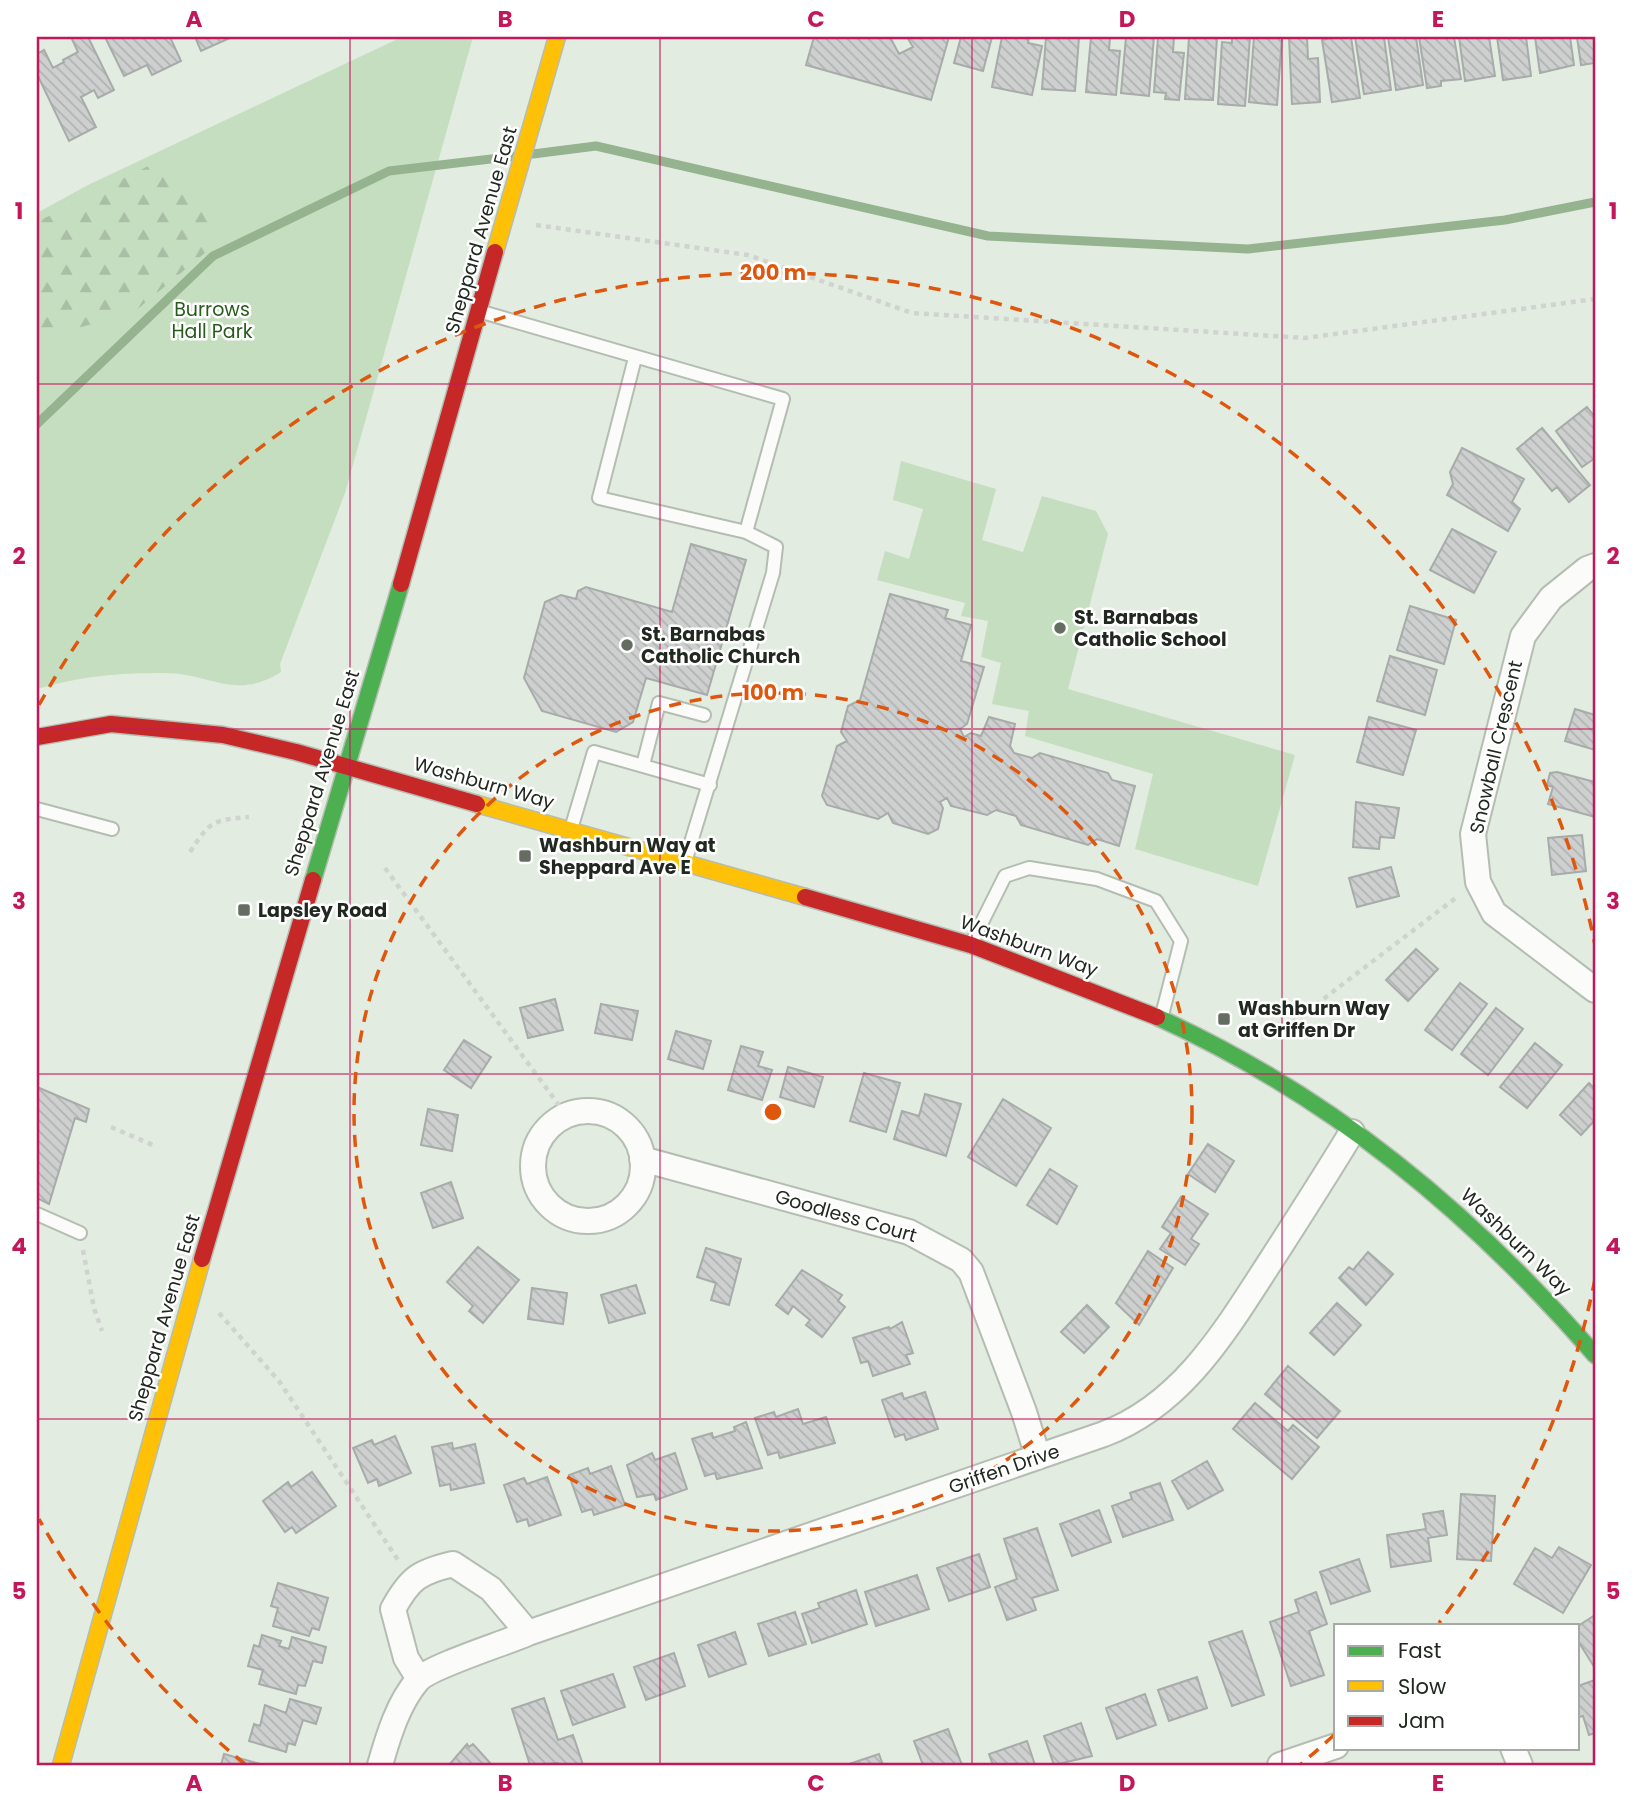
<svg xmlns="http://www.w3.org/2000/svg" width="1632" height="1802" font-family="Poppins,sans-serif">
	<defs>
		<pattern id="forest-firs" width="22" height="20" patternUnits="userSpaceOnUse" patternTransform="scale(1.75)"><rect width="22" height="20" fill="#c5dec0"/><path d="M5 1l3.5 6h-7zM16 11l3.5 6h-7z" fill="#a9bea5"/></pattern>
		<pattern id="building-back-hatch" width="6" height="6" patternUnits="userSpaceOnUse" patternTransform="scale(1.75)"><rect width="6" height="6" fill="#ced0d0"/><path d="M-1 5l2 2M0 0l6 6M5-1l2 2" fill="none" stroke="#b1b3b2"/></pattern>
	</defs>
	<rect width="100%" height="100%" fill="#e2ece0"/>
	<path fill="#c5dec0" d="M 402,37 L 473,37 L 345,493 L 280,664 L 281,672 C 235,701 210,673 164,673 C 117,673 82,676 37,689 L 37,213 L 88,185 Z
		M 901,461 L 996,489 L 982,540 L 1023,552 L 1042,496 L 1096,511 L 1108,534 L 1068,689 L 1295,755 L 1258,886 L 1135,849 L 1153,774 L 1025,736 L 1029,711 L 992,704 L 1001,663 L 981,657 L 988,621 L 961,616 L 965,603 L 877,580 L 885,551 L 909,559 L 923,509 L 893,500 Z"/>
	<path fill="url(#forest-firs)" d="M 160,160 L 209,209 L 212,247 L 133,313 L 37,339 L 37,222 Z"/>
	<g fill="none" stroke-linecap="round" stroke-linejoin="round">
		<path stroke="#94b38e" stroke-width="9" d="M 533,154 L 596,146 L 988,236 L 1248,249 L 1505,220 L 1595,202
			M 37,424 L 213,256 L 389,171 L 516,156"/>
	</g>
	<path fill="url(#building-back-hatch)" stroke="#a7abaa" stroke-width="2" d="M 71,37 L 88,37 L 114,90 L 98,98 L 94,90 L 81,97 L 96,127 L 69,141 L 37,74 L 37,54 L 44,50 L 53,68 L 64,62 L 63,60 L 78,52 Z
		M 105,37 L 170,37 L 181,61 L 152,75 L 147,65 L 124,76 Z
		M 195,37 L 232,37 L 201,51 Z
		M 814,37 L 890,37 L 899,54 L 913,47 L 907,37 L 949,37 L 931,100 L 806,65 Z
		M 961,37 L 992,37 L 983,71 L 954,63 Z
		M 1002,37 L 1029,37 L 1028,43 L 1042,46 L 1032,95 L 992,87 Z
		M 1046,37 L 1079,37 L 1075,91 L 1042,89 Z
		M 1091,37 L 1110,37 L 1109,50 L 1120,51 L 1116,95 L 1086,92 Z
		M 1126,37 L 1154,37 L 1149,96 L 1121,93 Z
		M 1158,37 L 1174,37 L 1173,52 L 1184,53 L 1179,100 L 1165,99 L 1166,93 L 1154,92 Z
		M 1189,37 L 1217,37 L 1213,100 L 1185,99 Z
		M 1232,37 L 1250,37 L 1245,106 L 1218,104 L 1222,42 L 1232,43 Z
		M 1254,37 L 1282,37 L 1277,105 L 1249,102 Z
		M 1289,37 L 1307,37 L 1308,59 L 1318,58 L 1320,102 L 1292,104 Z
		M 1335,37 L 1351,37 L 1360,98 L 1332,102 L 1322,40 Z
		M 1355,37 L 1384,37 L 1391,90 L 1364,94 Z
		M 1388,37 L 1416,37 L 1423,85 L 1396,90 Z
		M 1419,37 L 1454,37 L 1461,79 L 1441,81 L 1441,86 L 1427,88 Z
		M 1459,37 L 1489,37 L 1495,76 L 1465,81 Z
		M 1497,37 L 1526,37 L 1531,76 L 1503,80 Z
		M 1535,37 L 1570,37 L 1574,65 L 1540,73 Z
		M 1577,37 L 1595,37 L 1595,63 L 1581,65 Z
		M 1587,407 L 1595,417 L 1595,458 L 1582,467 L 1556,431 Z
		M 1542,428 L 1590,485 L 1569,502 L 1557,487 L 1552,491 L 1517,449 Z
		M 1462,448 L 1524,479 L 1512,502 L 1520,509 L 1508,531 L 1447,495 L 1453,484 L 1450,472 Z
		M 1452,529 L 1496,552 L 1474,593 L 1430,570 Z
		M 691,544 L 746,560 L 707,695 L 646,678 L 633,722 L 616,732 L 542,711 L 524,678 L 545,602 L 561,595 L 576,599 L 578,591 L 586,587 L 672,612 Z
		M 890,594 L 948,610 L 945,618 L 971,625 L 961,661 L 984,667 L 967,724 L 960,729 L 964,737 L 971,733 L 981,736 L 989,717 L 1015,724 L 1010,746 L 1014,753 L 1032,758 L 1040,753 L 1108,773 L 1112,780 L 1135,786 L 1119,846 L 1097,839 L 1088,845 L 1021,825 L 1016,816 L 996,810 L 987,815 L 951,806 L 947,798 L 940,802 L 943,808 L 938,829 L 928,834 L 893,823 L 888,813 L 878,819 L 827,805 L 822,796 L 837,746 L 847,741 L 841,732 L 848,706 L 860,700 Z
		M 1410,606 L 1456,620 L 1444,664 L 1397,650 Z
		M 1390,656 L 1437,670 L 1425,715 L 1377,701 Z
		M 1575,709 L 1595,715 L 1595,750 L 1565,741 Z
		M 1369,717 L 1416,730 L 1403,775 L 1357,762 Z
		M 1557,772 L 1595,782 L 1595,817 L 1548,804 L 1553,787 L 1547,785 L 1550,773 Z
		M 1356,802 L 1399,808 L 1394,838 L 1380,837 L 1379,849 L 1353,847 Z
		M 1582,835 L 1586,871 L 1552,875 L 1548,838 Z
		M 1391,867 L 1399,896 L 1357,907 L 1349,878 Z
		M 1416,949 L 1438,969 L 1408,1001 L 1386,980 Z
		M 1460,983 L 1487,1004 L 1452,1050 L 1425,1030 Z
		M 555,999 L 563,1030 L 528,1038 L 520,1008 Z
		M 601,1004 L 638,1011 L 632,1040 L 595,1033 Z
		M 1496,1008 L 1523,1029 L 1488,1075 L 1461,1054 Z
		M 676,1031 L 711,1041 L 703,1069 L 668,1059 Z
		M 464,1040 L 491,1057 L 471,1088 L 444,1070 Z
		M 1535,1043 L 1562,1065 L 1527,1108 L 1500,1087 Z
		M 741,1046 L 763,1052 L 758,1066 L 772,1070 L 762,1100 L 728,1090 Z
		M 788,1067 L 823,1077 L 814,1107 L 780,1097 Z
		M 864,1073 L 900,1083 L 886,1132 L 850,1121 Z
		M 1589,1083 L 1595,1089 L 1595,1120 L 1581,1135 L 1560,1115 Z
		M 37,1087 L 89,1109 L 86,1122 L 75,1118 L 49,1204 L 37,1198 Z
		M 925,1094 L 961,1104 L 946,1156 L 894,1139 L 902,1111 L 919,1116 Z
		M 1003,1099 L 1051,1128 L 1016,1186 L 968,1157 Z
		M 428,1109 L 458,1115 L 452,1151 L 421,1145 Z
		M 1208,1144 L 1234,1161 L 1215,1192 L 1188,1174 Z
		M 1050,1169 L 1077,1186 L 1057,1224 L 1027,1205 Z
		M 451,1182 L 463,1218 L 433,1228 L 421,1193 Z
		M 1181,1197 L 1208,1214 L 1191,1239 L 1199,1244 L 1185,1265 L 1160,1249 L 1171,1233 L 1162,1227 Z
		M 478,1247 L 519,1280 L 483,1323 L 469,1311 L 473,1306 L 447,1282 Z
		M 706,1248 L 741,1259 L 729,1305 L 711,1300 L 716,1283 L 697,1277 Z
		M 1148,1251 L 1173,1268 L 1139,1325 L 1116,1303 Z
		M 1368,1252 L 1393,1274 L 1366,1305 L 1339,1278 L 1349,1267 L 1353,1270 Z
		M 802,1270 L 842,1295 L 838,1301 L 845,1307 L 822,1337 L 806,1325 L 810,1320 L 793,1306 L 788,1314 L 776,1305 Z
		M 636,1285 L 645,1313 L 609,1323 L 601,1295 Z
		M 532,1288 L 567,1293 L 563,1324 L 528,1319 Z
		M 1337,1303 L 1361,1325 L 1334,1355 L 1310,1333 Z
		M 1087,1305 L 1109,1327 L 1084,1353 L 1061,1332 Z
		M 902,1322 L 913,1353 L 906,1355 L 910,1364 L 873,1376 L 868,1361 L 861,1363 L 853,1338 L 889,1327 L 890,1329 Z
		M 1288,1366 L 1340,1411 L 1317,1438 L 1265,1394 Z
		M 925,1392 L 938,1429 L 906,1440 L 904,1434 L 895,1437 L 882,1400 L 902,1393 L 904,1399 Z
		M 1255,1403 L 1288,1431 L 1293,1425 L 1319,1447 L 1292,1479 L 1233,1429 Z
		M 798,1409 L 803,1424 L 826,1417 L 835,1443 L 780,1458 L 778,1452 L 768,1455 L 755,1418 L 774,1412 L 776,1417 Z
		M 746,1422 L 762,1468 L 717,1479 L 715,1473 L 705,1476 L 692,1439 L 712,1433 L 713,1438 L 735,1431 L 734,1427 Z
		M 395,1436 L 411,1473 L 379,1486 L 377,1479 L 368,1483 L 353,1448 L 372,1440 L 374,1445 Z
		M 452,1443 L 453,1449 L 475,1444 L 484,1483 L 451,1490 L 450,1484 L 440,1486 L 432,1447 Z
		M 652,1453 L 655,1460 L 675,1453 L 687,1489 L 656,1500 L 654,1494 L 637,1497 L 627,1465 Z
		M 1207,1461 L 1223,1490 L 1188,1509 L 1172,1481 Z
		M 611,1466 L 625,1505 L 594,1515 L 592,1509 L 582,1512 L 569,1475 L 588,1468 L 590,1474 Z
		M 312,1472 L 336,1506 L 296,1533 L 292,1527 L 285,1532 L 263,1501 L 288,1482 L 291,1487 Z
		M 547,1477 L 561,1515 L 529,1526 L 527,1519 L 517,1522 L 504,1485 L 524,1478 L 527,1484 Z
		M 1160,1483 L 1173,1520 L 1123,1537 L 1112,1506 L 1132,1499 L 1130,1493 Z
		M 1461,1494 L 1495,1496 L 1491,1561 L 1457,1559 Z
		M 1099,1510 L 1111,1542 L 1072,1556 L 1060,1524 Z
		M 1443,1511 L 1447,1535 L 1428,1538 L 1431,1561 L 1391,1567 L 1387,1535 L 1426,1529 L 1423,1514 Z
		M 1037,1528 L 1058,1590 L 1032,1598 L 1036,1610 L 1007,1620 L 995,1587 L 1017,1579 L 1004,1539 Z
		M 1559,1547 L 1591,1565 L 1563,1613 L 1514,1584 L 1535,1548 L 1552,1558 Z
		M 979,1554 L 990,1587 L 949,1601 L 937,1568 Z
		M 1359,1559 L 1370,1591 L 1331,1604 L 1320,1572 Z
		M 917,1575 L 929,1609 L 876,1626 L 865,1592 Z
		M 278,1583 L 328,1598 L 319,1630 L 312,1628 L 309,1636 L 273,1626 L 278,1608 L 271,1606 Z
		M 856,1590 L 867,1624 L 812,1643 L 802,1614 L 820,1608 L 818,1603 Z
		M 1316,1592 L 1327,1624 L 1309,1631 L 1324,1675 L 1291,1686 L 1270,1622 L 1299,1612 L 1295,1600 Z
		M 795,1612 L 806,1644 L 769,1656 L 758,1624 Z
		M 1595,1615 L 1595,1663 L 1593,1665 L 1578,1641 L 1578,1626 Z
		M 1242,1631 L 1264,1695 L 1232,1706 L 1209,1642 Z
		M 735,1632 L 746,1664 L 709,1677 L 698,1645 Z
		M 262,1635 L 281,1641 L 279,1646 L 289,1649 L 292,1637 L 326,1647 L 322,1663 L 313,1661 L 305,1686 L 298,1685 L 296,1694 L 259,1684 L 263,1670 L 248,1666 L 254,1645 L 259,1647 Z
		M 674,1653 L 685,1686 L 646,1700 L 634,1667 Z
		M 613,1674 L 625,1707 L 573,1725 L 561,1691 Z
		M 1197,1677 L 1207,1708 L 1169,1721 L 1158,1690 Z
		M 1595,1680 L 1595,1733 L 1589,1735 L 1583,1716 L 1579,1717 L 1578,1713 L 1578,1686 Z
		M 1145,1694 L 1156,1725 L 1117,1739 L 1106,1708 Z
		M 544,1698 L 558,1740 L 573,1735 L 583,1765 L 559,1765 L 558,1763 L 530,1765 L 512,1709 Z
		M 290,1699 L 321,1708 L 316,1724 L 303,1720 L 295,1745 L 288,1743 L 286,1752 L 249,1741 L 254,1724 L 260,1726 L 265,1705 L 286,1713 Z
		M 1081,1723 L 1092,1756 L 1054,1765 L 1044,1736 Z
		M 948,1729 L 962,1765 L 923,1765 L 914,1741 Z
		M 1027,1741 L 1035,1765 L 993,1765 L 989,1754 Z
		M 467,1744 L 469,1747 L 473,1744 L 492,1765 L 449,1765 Z
		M 224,1754 L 264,1765 L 221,1765 Z
		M 879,1754 L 883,1765 L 846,1765 Z"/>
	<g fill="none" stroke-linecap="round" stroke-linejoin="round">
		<defs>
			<path id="lane" d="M 482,312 L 783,399 L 746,532
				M 635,358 L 599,498 L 746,532 L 776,547 L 773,573 L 685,862
				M 643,765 L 659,703 L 704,715
				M 37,809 L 112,829
				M 571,829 L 594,752 L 710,785
				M 972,942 L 1005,876 L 1029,868 L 1097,879 L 1156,901 L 1181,941 L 1162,1015
				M 37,1214 L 80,1233"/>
			<path id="street" d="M 1595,566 L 1587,569 L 1551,598 L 1523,636 L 1473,834 L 1478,882 L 1494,913 L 1595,990
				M533 1166a55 55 0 1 1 110 0a55 55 0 1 1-110 0Z
				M 642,1159 L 909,1232 L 961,1260 L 971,1272 L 1024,1412 L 1038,1457
				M 419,1679 L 406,1658 L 393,1609 C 410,1578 419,1572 453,1564 L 491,1589 L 528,1633
				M 1513,1748 L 1520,1765
				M 380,1765 C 388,1737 398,1703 418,1680 C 431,1666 506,1643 528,1633 L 1104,1434 C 1184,1404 1227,1328 1272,1259 C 1299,1217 1326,1175 1352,1132
				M 1280,1765 L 1336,1746"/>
			<path id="fast" d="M 313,880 L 401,584
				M 1157,1017 C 1331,1096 1471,1212 1595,1355"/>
			<path id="slow" d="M 495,252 L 557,37
				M 477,804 L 805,897
				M 61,1765 L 202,1259"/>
			<path id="jam" d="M 401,584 L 495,252
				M 37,737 L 111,724 L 223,735 L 296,752 L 477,804
				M 805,897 L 971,945 L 1157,1017
				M 202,1259 L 313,880"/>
		</defs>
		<use href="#lane" stroke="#b5bdb3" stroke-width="16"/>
		<use href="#street" stroke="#b5bdb3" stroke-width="28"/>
		<use href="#fast" stroke="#b5bdb3" stroke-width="19"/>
		<use href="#slow" stroke="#b5bdb3" stroke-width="19"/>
		<use href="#jam" stroke="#b5bdb3" stroke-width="19"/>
		<path stroke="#d0d3d0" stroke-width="4.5" stroke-dasharray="5 5" stroke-linecap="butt" d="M 536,225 L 748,255 L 912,313 L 1305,338 L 1595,299
			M 190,852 C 210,821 213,820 249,817
			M 385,868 L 566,1115
			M 1284,1029 L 1457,897
			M 111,1127 L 155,1146
			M 83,1250 L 94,1308 L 102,1331
			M 219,1313 L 279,1381 L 398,1560"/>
		<use href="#lane" stroke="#fbfcfa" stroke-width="12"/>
		<use href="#street" stroke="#fbfcfa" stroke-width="24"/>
		<use href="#fast" stroke="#4caf50" stroke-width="16"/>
		<use href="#slow" stroke="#ffc107" stroke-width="16"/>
		<use href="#jam" stroke="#c62828" stroke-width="16"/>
	</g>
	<path fill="none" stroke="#c2185b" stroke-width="2" stroke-opacity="0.55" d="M 350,37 L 350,1765M 660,37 L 660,1765M 972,37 L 972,1765M 1282,37 L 1282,1765M 37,384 L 1595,384M 37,729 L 1595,729M 37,1074 L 1595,1074M 37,1419 L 1595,1419"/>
	<g fill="none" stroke="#de570d" stroke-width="3.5" stroke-dasharray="12 9">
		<circle cx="773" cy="1112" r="419"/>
		<path d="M1595 1279A839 839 0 0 1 1439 1623M1334 1735A839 839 0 0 1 1301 1764M245 1764A839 839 0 0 1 39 1519M39 705A839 839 0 0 1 1595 945"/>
	</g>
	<g fill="#656d63" stroke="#fff" stroke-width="2.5">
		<circle cx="1060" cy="628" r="7"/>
		<circle cx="627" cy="645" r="7"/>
		<rect x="518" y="849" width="14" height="14" rx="3.5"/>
		<rect x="237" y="903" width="14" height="14" rx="3.5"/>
		<rect x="1217" y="1012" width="14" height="14" rx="3.5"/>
	</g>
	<g text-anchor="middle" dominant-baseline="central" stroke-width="5" stroke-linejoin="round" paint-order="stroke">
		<g font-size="19" fill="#212820" stroke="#fff">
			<text transform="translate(481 230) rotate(-74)">Sheppard Avenue East</text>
			<text transform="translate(1496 747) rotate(-77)">Snowball Crescent</text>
			<text transform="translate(322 773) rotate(-73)">Sheppard Avenue East</text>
			<text transform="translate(484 783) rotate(16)">Washburn Way</text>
			<text transform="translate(1029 946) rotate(20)">Washburn Way</text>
			<text transform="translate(846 1216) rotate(16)">Goodless Court</text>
			<text transform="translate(1516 1242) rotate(44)">Washburn Way</text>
			<text transform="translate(164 1318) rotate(-74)">Sheppard Avenue East</text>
			<text transform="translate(1004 1469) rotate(-19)">Griffen Drive</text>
		</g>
		<g font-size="19" fill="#265b1a" stroke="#fff">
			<text x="212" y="309">Burrows<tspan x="212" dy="22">Hall Park</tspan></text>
		</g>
		<g font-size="19" font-weight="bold" fill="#212820" stroke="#fff" text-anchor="start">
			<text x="1074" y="617">St. Barnabas<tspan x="1074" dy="22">Catholic School</tspan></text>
			<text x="641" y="634">St. Barnabas<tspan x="641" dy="22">Catholic Church</tspan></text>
			<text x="539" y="845">Washburn Way at<tspan x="539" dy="22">Sheppard Ave E</tspan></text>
			<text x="258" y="910">Lapsley Road</text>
			<text x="1238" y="1008">Washburn Way<tspan x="1238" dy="22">at Griffen Dr</tspan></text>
		</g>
	</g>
	<circle cx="773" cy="1112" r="10" fill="#de570d" stroke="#fff" stroke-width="3.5"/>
	<g font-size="21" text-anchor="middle" font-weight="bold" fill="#de570d" stroke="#fff" stroke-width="5" stroke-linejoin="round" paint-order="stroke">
		<text x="773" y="280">200 m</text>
		<text x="773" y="700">100 m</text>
	</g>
	<rect width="1632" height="1802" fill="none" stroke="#ffffff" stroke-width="77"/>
	<rect x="1334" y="1624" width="245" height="126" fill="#ffffff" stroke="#a6a9a6" stroke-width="2"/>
	<rect x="1348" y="1646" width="35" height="10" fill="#4caf50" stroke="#a6a9a6" stroke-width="2"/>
	<text x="1398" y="1658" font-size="21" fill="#212820">Fast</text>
	<rect x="1348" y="1681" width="35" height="10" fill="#ffc107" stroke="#a6a9a6" stroke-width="2"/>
	<text x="1398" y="1694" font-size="21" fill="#212820">Slow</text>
	<rect x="1348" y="1716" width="35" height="10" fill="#c62828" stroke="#a6a9a6" stroke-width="2"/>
	<text x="1398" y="1728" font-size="21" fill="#212820">Jam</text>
	<rect x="38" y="38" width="1556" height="1726" fill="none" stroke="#c2185b" stroke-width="2.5"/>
	<g font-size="23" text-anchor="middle" font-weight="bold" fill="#c2185b">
		<text x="194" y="27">A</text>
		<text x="505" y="27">B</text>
		<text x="816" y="27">C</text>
		<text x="1127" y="27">D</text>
		<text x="1438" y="27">E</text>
		<text x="19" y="219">1</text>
		<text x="1613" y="219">1</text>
		<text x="19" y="564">2</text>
		<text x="1613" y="564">2</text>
		<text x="19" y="909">3</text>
		<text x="1613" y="909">3</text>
		<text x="19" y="1254">4</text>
		<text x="1613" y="1254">4</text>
		<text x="19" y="1599">5</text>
		<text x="1613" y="1599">5</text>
		<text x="194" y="1791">A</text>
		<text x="505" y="1791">B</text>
		<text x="816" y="1791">C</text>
		<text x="1127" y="1791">D</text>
		<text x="1438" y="1791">E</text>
	</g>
</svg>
